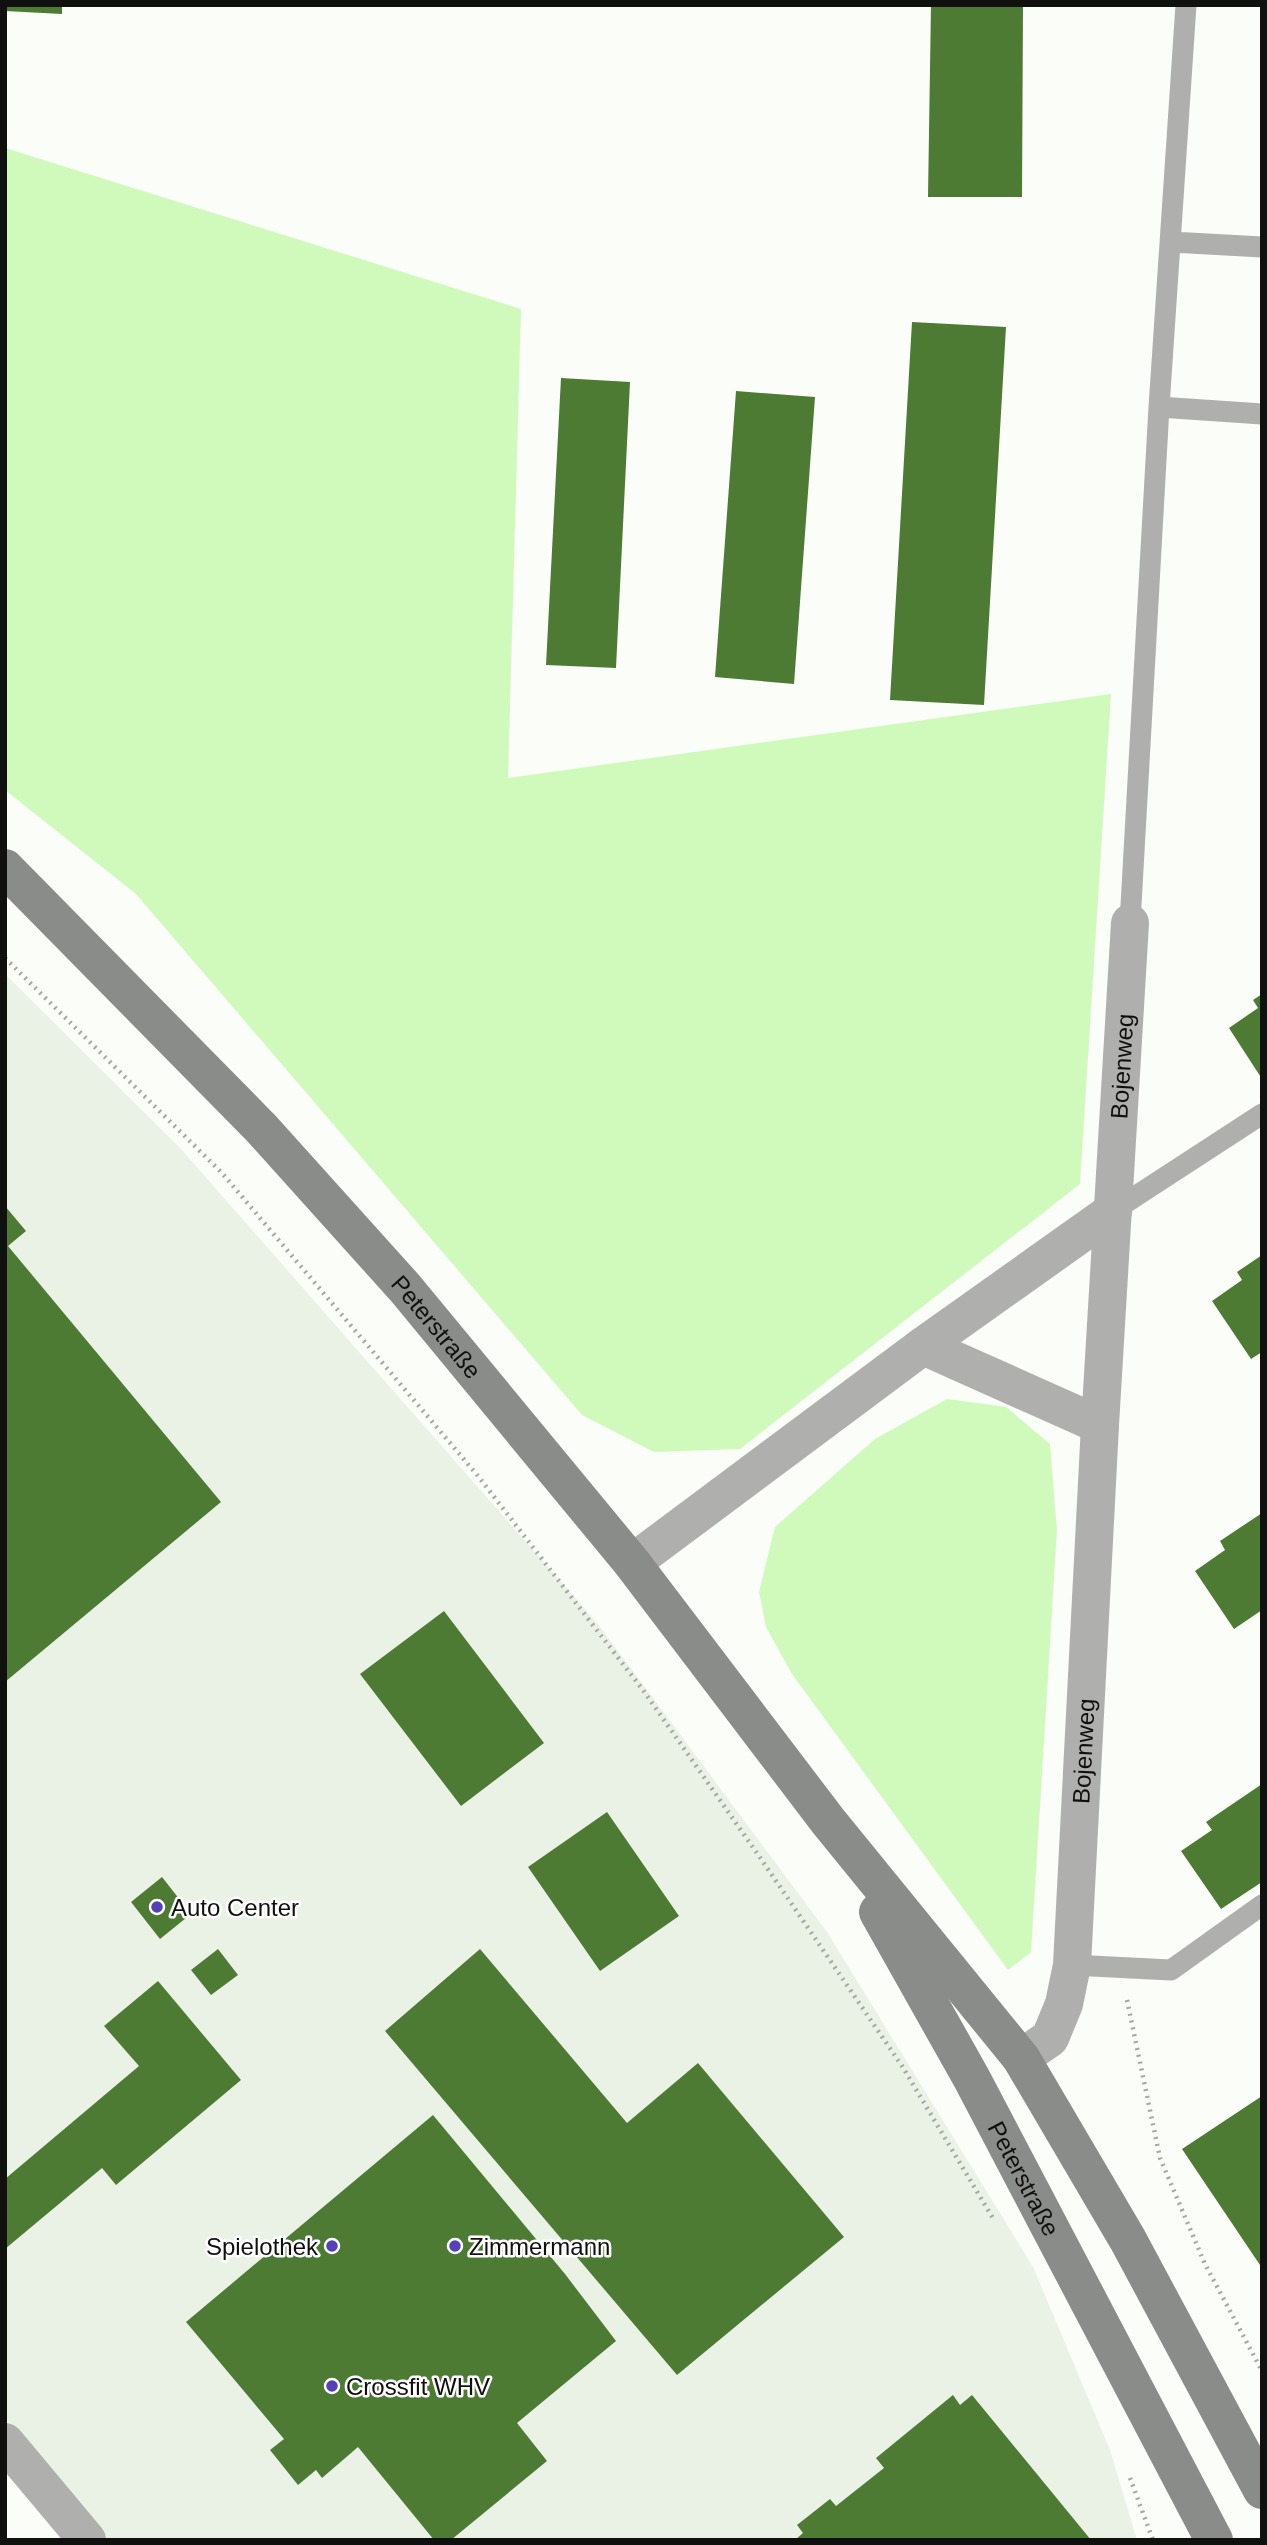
<svg xmlns="http://www.w3.org/2000/svg" width="1267" height="2545" font-family="Helvetica,sans-serif">
	<rect width="100%" height="100%" fill="#fafdf8"/>
	<path fill="#eaf2e6" d="M 5,974 L 180,1148 L 598,1624 L 827,1932 L 1033,2267 L 1110,2450 L 1137,2540 L 108,2540 L 5,2417 Z"/>
	<path fill="#d0fabc" d="M 5,148 L 521,309 L 508,778 L 1111,694 L 1080,1184 L 740,1449 L 654,1452 L 582,1415 L 136,894 L 5,790 Z
		M 947,1399 L 1006,1407 L 1050,1444 L 1057,1530 L 1031,1952 L 1008,1970 L 792,1674 L 766,1627 L 759,1592 L 775,1527 L 875,1439 Z"/>
	<path fill="#4e7b34" d="M 5,5 L 62,5 L 62,14 L 5,11 Z
		M 931,5 L 1023,5 L 1022,197 L 928,197 Z
		M 912,322 L 1006,327 L 984,705 L 890,700 Z
		M 561,378 L 630,382 L 616,668 L 546,665 Z
		M 736,391 L 815,397 L 794,684 L 715,677 Z
		M 1262,994 L 1262,1079 L 1229,1028 L 1258,1008 L 1253,1000 Z
		M 5,1206 L 26,1231 L 8,1246 L 221,1502 L 5,1682 Z
		M 1262,1255 L 1262,1352 L 1251,1359 L 1212,1301 L 1242,1280 L 1237,1272 Z
		M 1262,1513 L 1262,1610 L 1234,1629 L 1195,1571 L 1225,1550 L 1220,1541 Z
		M 444,1611 L 544,1743 L 461,1806 L 360,1674 Z
		M 1262,1784 L 1262,1882 L 1221,1909 L 1181,1851 L 1212,1830 L 1206,1822 Z
		M 607,1812 L 679,1916 L 600,1971 L 528,1867 Z
		M 162,1877 L 191,1914 L 160,1939 L 131,1902 Z
		M 218,1949 L 238,1975 L 211,1995 L 191,1970 Z
		M 480,1949 L 627,2123 L 698,2063 L 844,2237 L 677,2375 L 385,2031 Z
		M 158,1981 L 241,2080 L 116,2185 L 102,2168 L 5,2249 L 5,2179 L 139,2066 L 104,2026 Z
		M 1262,2096 L 1262,2268 L 1182,2149 Z
		M 433,2115 L 565,2274 L 616,2341 L 517,2423 L 547,2461 L 451,2540 L 434,2540 L 358,2447 L 322,2478 L 316,2470 L 298,2485 L 270,2450 L 284,2439 L 186,2322 Z
		M 953,2395 L 960,2405 L 972,2395 L 1091,2540 L 795,2540 L 803,2533 L 797,2525 L 830,2499 L 836,2506 L 884,2468 L 876,2458 Z"/>
	<g fill="none" stroke-linecap="round" stroke-linejoin="round">
		<path stroke="#a5a7a3" stroke-width="4.5" stroke-dasharray="2 5" stroke-linecap="butt" d="M 5,958 L 222,1173 L 478,1476 L 643,1690 L 759,1856 L 902,2066 L 994,2220
			M 1127,2000 L 1160,2158 L 1205,2264 L 1262,2371
			M 1130,2478 L 1153,2540"/>
		<path stroke="#afb0ae" stroke-width="21" d="M 1171,242 L 1262,247
			M 1159,407 L 1262,414
			M 1130,923 L 1159,407 L 1186,5
			M 1113,1211 L 1262,1114
			M 1072,1965 L 1171,1970 L 1262,1905"/>
		<g stroke="#afb0ae" stroke-width="38">
			<path d="M 923,1346 L 1100,1425"/>
			<path d="M 632,1563 L 923,1346 L 1113,1211"/>
			<path id="s1" d="M 1021,2058 L 1050,2038 L 1064,2004 L 1072,1965 L 1100,1425 L 1130,923"/>
			<path d="M 5,2442 L 87,2540"/>
		</g>
		<g stroke="#8a8c89" stroke-width="38">
			<path id="s2" d="M 5,868 L 261,1128 L 405,1288 L 632,1563 L 828,1821 L 1021,2058 L 1128,2240 L 1262,2490"/>
			<path id="s3" d="M 878,1912 L 972,2079 L 1214,2540"/>
		</g>
	</g>
	<g fill="#5640b8" stroke="#fff" stroke-width="2.5">
		<circle cx="157" cy="1907" r="7"/>
		<circle cx="332" cy="2246" r="7"/>
		<circle cx="455" cy="2246" r="7"/>
		<circle cx="332" cy="2386" r="7"/>
	</g>
	<g text-anchor="middle" dominant-baseline="central" stroke-width="5" stroke-linejoin="round" paint-order="stroke">
		<g font-size="24" fill="#10110f" stroke="#fff">
			<text stroke="none"><textPath href="#s1" startOffset="1012">Bojenweg</textPath></text>
			<text stroke="none"><textPath href="#s2" startOffset="630">Peterstraße</textPath></text>
			<text stroke="none"><textPath href="#s1" startOffset="326">Bojenweg</textPath></text>
			<text stroke="none"><textPath href="#s3" startOffset="304">Peterstraße</textPath></text>
		</g>
		<g font-size="24" fill="#10110f" stroke="#fff" text-anchor="start">
			<text x="171" y="1907">Auto Center</text>
			<text x="318" y="2246" text-anchor="end">Spielothek</text>
			<text x="469" y="2246">Zimmermann</text>
			<text x="346" y="2386">Crossfit WHV</text>
		</g>
	</g>
	<rect width="1267" height="2545" fill="none" stroke="#10110f" stroke-width="14"/>
</svg>
